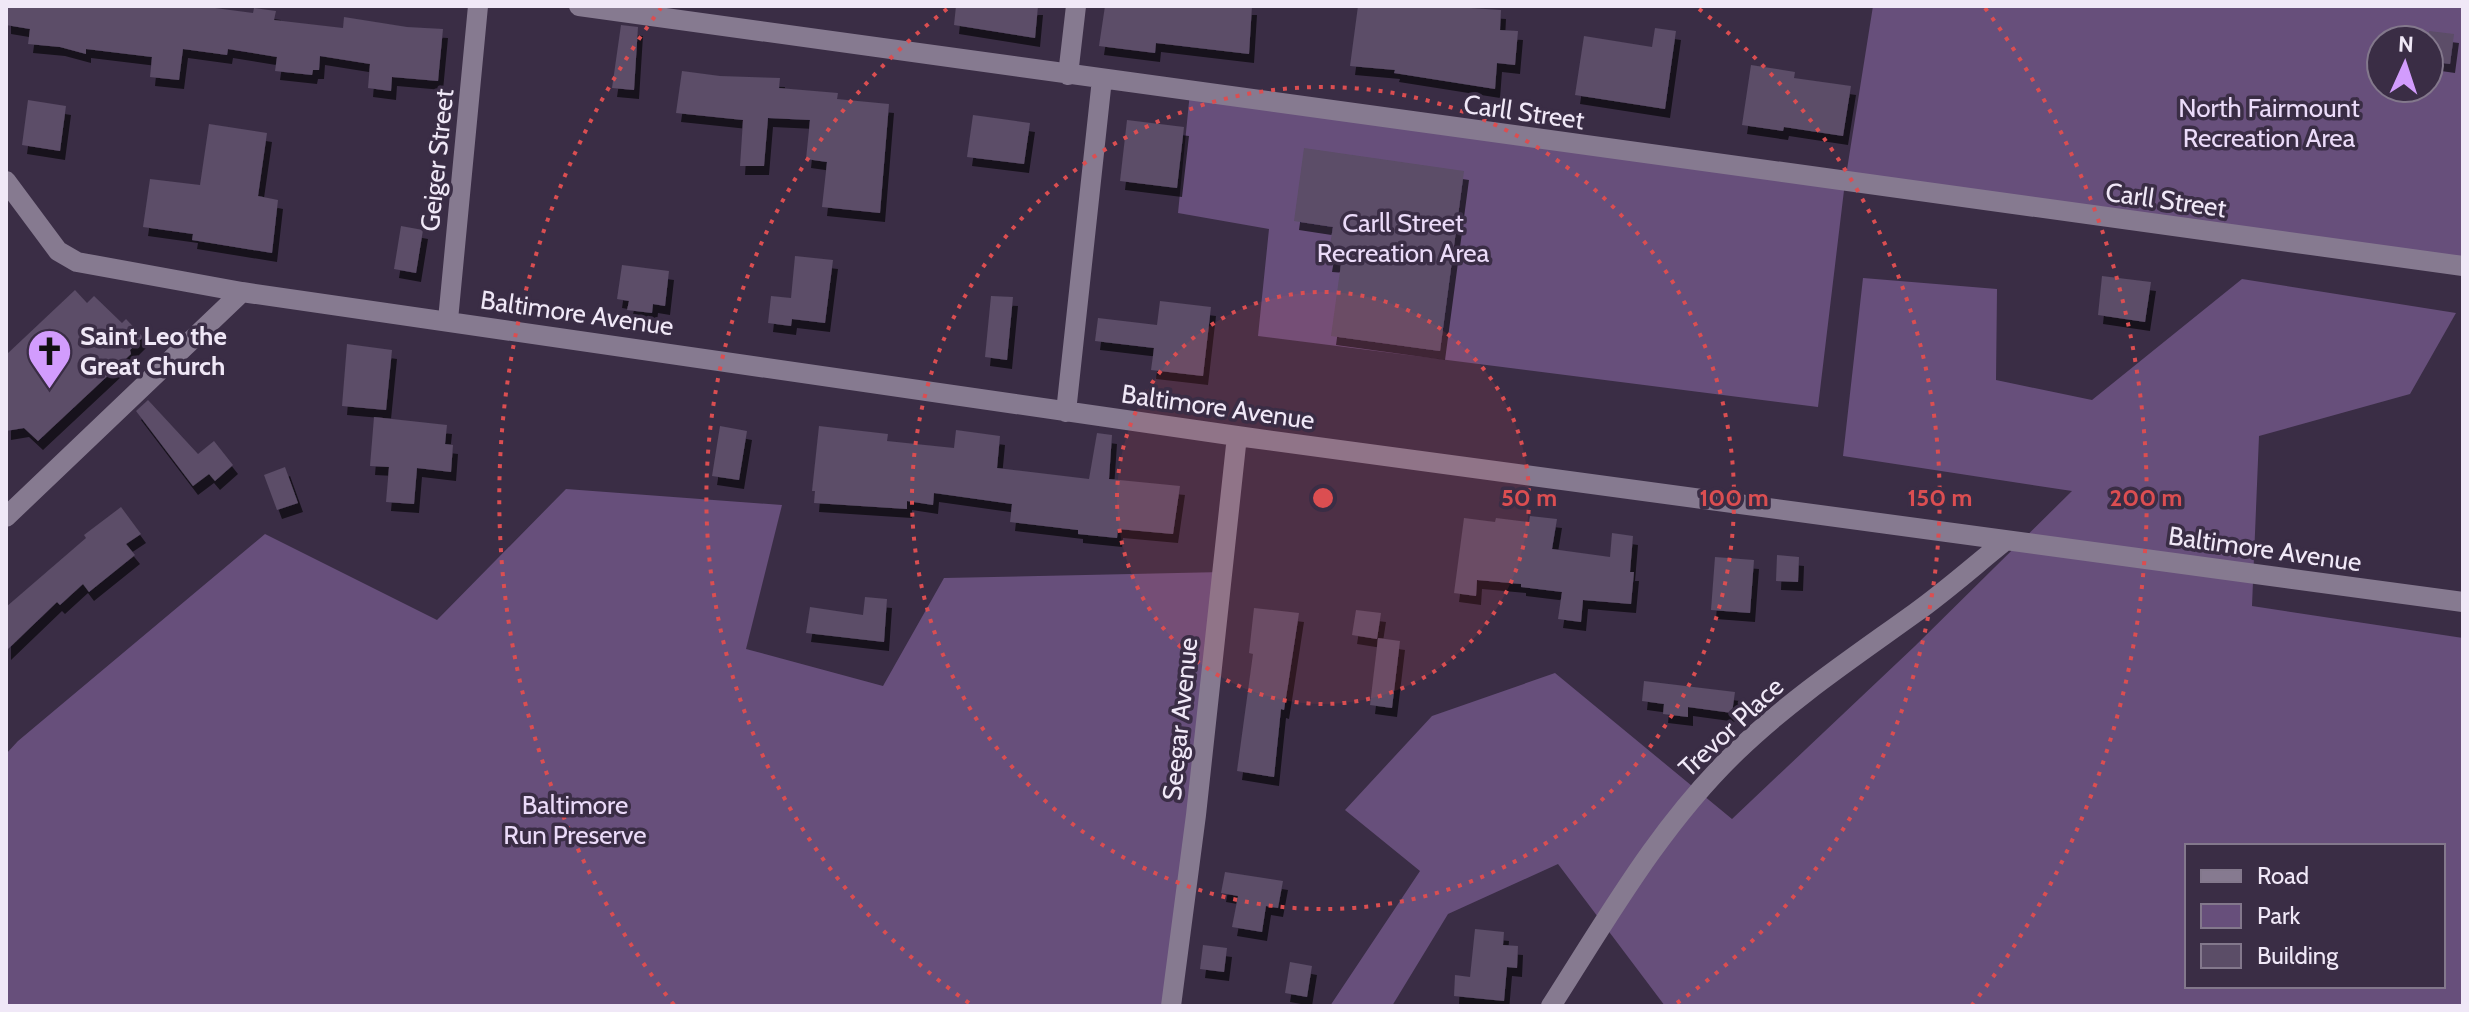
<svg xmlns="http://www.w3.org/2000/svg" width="2469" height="1012" font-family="Cabin,sans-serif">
	<defs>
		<filter id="shadow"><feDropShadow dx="5" dy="9" stdDeviation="0" flood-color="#0009"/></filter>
	</defs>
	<rect width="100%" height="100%" fill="#3a2d45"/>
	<path fill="#674f7b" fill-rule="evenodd" d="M 1873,6 L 2463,6 L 2463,266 L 1845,182 L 1818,407 L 1258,336 L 1269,229 L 1178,213 L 1190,92 L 1845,182 ZM 2381,40 L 2429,40 L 2429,88 L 2381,88 Z
		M 1863,278 L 1997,289 L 1996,380 L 2092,400 L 2242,279 L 2456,313 L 2410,394 L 2259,436 L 2252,606 L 2463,638 L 2463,1006 L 1665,1006 L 1558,864 L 1448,914 L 1392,1006 L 1330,1006 L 1420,871 L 1345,810 L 1432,716 L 1555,673 L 1732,819 L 1915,646 L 2072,491 L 1843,456 ZM 2187,846 L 2443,846 L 2443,986 L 2187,986 Z
		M 566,489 L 782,505 L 746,649 L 883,686 L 944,578 L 1223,572 L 1171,1006 L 6,1006 L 6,754 L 18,741 L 265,534 L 437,620 Z"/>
	<path fill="#5b4d67" filter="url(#shadow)" d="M 6,6 L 200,6 L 253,13 L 254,8 L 276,11 L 274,20 L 343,28 L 344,17 L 407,27 L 443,29 L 438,81 L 392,77 L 391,91 L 368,88 L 370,64 L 320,56 L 319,70 L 313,70 L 312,75 L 275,71 L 277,57 L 228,49 L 227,55 L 183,49 L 179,80 L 150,77 L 152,57 L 86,49 L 86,54 L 60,47 L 28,44 L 30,29 L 6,25 Z
		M 956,6 L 1038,6 L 1035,38 L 954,25 Z
		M 1105,6 L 1252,6 L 1249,54 L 1156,43 L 1155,53 L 1099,46 Z
		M 1358,6 L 1440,6 L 1501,10 L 1500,30 L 1518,31 L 1515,65 L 1497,63 L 1495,89 L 1394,73 L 1395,70 L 1350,66 Z
		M 621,25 L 638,27 L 634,90 L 612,88 Z
		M 1655,28 L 1676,31 L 1665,109 L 1575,95 L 1584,36 L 1652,47 Z
		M 2429,31 L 2454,34 L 2450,64 L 2429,61 Z
		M 1751,65 L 1795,72 L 1794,78 L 1851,86 L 1843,136 L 1784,127 L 1783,131 L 1742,125 Z
		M 682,71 L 720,76 L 780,78 L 779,88 L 838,93 L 837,99 L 889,104 L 880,213 L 822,207 L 827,162 L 806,159 L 810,120 L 768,118 L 764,166 L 740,166 L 743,120 L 676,113 Z
		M 28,100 L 66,106 L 60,151 L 22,145 Z
		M 973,115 L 1030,123 L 1024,164 L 967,157 Z
		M 1127,120 L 1184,127 L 1177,188 L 1120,181 Z
		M 209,124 L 267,133 L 258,196 L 278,200 L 272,253 L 192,240 L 193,234 L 143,227 L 150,179 L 200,185 Z
		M 1304,148 L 1464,171 L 1440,351 L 1331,336 L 1341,264 L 1327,263 L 1333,227 L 1294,221 Z
		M 401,226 L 423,230 L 416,273 L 394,269 Z
		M 795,256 L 833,260 L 825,323 L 792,319 L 791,326 L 768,323 L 771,296 L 791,298 Z
		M 622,265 L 669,271 L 665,306 L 653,304 L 652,313 L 627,310 L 629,301 L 617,299 Z
		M 2102,276 L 2151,282 L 2145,322 L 2098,315 Z
		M 75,290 L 87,303 L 94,296 L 122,323 L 126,319 L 143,337 L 130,350 L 131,354 L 38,441 L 24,428 L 6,431 L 6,355 Z
		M 991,296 L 1013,297 L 1007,360 L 985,357 Z
		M 1160,301 L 1211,307 L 1203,376 L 1151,370 L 1154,348 L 1095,341 L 1098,318 L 1157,325 Z
		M 347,344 L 392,350 L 386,410 L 342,406 Z
		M 148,400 L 198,454 L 214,441 L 233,465 L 215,481 L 209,474 L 193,486 L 136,411 Z
		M 374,417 L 447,425 L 445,444 L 453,445 L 451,472 L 417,468 L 414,504 L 386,502 L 389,467 L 370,466 Z
		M 720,426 L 747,431 L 739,480 L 712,476 Z
		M 819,426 L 888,434 L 887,441 L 954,448 L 956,430 L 1000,436 L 997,468 L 1089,479 L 1097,433 L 1112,435 L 1109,479 L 1180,486 L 1173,534 L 1118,529 L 1117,538 L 1078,534 L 1078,530 L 1010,522 L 1012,504 L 934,493 L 933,505 L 907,501 L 907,509 L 814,503 L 815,491 L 812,491 Z
		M 285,467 L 298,503 L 277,510 L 264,475 Z
		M 121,507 L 141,534 L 126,544 L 135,555 L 89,592 L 83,584 L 60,605 L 57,602 L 6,651 L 6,607 L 86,538 L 84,535 Z
		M 1530,516 L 1557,519 L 1552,549 L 1610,557 L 1612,533 L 1633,536 L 1630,572 L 1634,572 L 1631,604 L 1583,600 L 1581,622 L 1558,619 L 1562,592 L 1521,587 L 1521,584 L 1477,580 L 1476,596 L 1454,593 L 1464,518 L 1495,522 L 1496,518 L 1529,522 Z
		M 1777,555 L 1799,557 L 1798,582 L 1776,581 Z
		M 1715,557 L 1754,560 L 1750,613 L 1711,610 Z
		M 865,597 L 887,599 L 884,642 L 806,633 L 810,607 L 863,615 Z
		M 1254,608 L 1299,613 L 1288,685 L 1284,710 L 1281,709 L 1274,777 L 1237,771 L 1253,654 L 1249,653 Z
		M 1356,610 L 1381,613 L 1377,639 L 1352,635 Z
		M 1378,638 L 1400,641 L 1392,708 L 1370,705 Z
		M 1644,681 L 1735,692 L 1732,713 L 1688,707 L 1688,717 L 1663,714 L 1664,704 L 1642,701 Z
		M 1225,872 L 1283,881 L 1278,908 L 1266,906 L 1262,932 L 1232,927 L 1238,896 L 1221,893 Z
		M 1475,929 L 1504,932 L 1503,945 L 1518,946 L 1517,968 L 1507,967 L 1504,1001 L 1454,996 L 1455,975 L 1470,977 Z
		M 1203,945 L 1227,948 L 1224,972 L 1200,969 Z
		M 1290,962 L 1312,966 L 1307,997 L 1285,993 Z"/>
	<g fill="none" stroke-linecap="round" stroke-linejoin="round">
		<path stroke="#867a90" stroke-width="20" d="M 579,6 L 2463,266
			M 1068,75 L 1076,6
			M 6,181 L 58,251 L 77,262 L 242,292 L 1237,436 L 2463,602
			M 448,320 L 478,6
			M 1066,412 L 1102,79
			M 6,517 L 242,292
			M 1171,1006 L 1196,815 L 1237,436
			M 1551,1006 C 1608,917 1660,825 1737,751 C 1791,699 1854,657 1915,613 C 1946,591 1975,565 2005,541"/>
	</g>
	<circle cx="1323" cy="498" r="206" fill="#db4e51" fill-opacity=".12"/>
	<g fill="none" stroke="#db4e51" stroke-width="4" stroke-dasharray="4 8">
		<circle cx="1323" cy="498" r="206"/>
		<circle cx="1323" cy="498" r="411"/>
		<path d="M969 1003A617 617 0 0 1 947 9M1699 9A617 617 0 0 1 1677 1003"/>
		<path d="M674 1005A823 823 0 0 1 661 8M1985 8A823 823 0 0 1 1972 1005"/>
	</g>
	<defs>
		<symbol id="church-pin" viewBox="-11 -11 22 30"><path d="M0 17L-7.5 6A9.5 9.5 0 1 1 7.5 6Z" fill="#d29cfd" stroke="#3a2d45"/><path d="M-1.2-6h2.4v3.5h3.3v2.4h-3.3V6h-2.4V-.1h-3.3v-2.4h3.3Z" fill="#111"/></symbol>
	</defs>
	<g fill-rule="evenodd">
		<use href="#church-pin" x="24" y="326" width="51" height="69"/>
	</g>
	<g text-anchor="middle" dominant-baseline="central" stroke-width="7" stroke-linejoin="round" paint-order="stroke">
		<g font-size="26" fill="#ebdbf9" stroke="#3a2d45">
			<text x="2269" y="108">North Fairmount<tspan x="2269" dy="30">Recreation Area</tspan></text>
			<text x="1403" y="223">Carll Street<tspan x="1403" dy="30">Recreation Area</tspan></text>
			<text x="575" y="805">Baltimore<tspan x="575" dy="30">Run Preserve</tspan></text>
		</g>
		<g font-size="26" fill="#f0e8f7" stroke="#3a2d45">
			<text transform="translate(1524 112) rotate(8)">Carll Street</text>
			<text transform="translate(437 160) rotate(-84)">Geiger Street</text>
			<text transform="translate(2166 200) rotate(8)">Carll Street</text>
			<text transform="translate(577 313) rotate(8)">Baltimore Avenue</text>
			<text transform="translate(1218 407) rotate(8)">Baltimore Avenue</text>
			<text transform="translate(2265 549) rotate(8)">Baltimore Avenue</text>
			<text transform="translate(1180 719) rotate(-84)">Seegar Avenue</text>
			<text transform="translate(1731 727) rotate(-43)">Trevor Place</text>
		</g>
		<g font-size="26" font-weight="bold" fill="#f0e8f7" stroke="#3a2d45" text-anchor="start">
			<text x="80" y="336">Saint Leo the<tspan x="80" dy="30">Great Church</tspan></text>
		</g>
	</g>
	<circle cx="1323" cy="498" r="12" fill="#db4e51" stroke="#3a2d45" stroke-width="4"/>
	<g font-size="24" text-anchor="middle" font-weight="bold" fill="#db4e51" stroke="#3a2d45" stroke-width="7" stroke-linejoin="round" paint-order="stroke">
		<text x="1529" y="506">50 m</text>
		<text x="1734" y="506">100 m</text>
		<text x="1940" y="506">150 m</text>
		<text x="2146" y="506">200 m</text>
	</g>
	<rect width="2469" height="1012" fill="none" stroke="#f0e8f7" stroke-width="16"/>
	<rect x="2185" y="844" width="260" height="144" fill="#3a2d45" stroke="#83788c" stroke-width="2"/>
	<rect x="2201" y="870" width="40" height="12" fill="#867a90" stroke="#83788c" stroke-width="2"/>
	<text x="2257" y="884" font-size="24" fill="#f0e8f7">Road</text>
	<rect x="2201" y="904" width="40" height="24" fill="#674f7b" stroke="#83788c" stroke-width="2"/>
	<text x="2257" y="924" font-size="24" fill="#f0e8f7">Park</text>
	<rect x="2201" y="944" width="40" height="24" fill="#5b4d67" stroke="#83788c" stroke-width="2"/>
	<text x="2257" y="964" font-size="24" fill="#f0e8f7">Building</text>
	<g transform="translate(2405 64) rotate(3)"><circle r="38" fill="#3a2d45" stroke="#83788c" stroke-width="2"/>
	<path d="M0-6L14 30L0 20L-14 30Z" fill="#d29cfd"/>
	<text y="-12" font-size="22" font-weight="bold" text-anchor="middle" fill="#f0e8f7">N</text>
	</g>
</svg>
